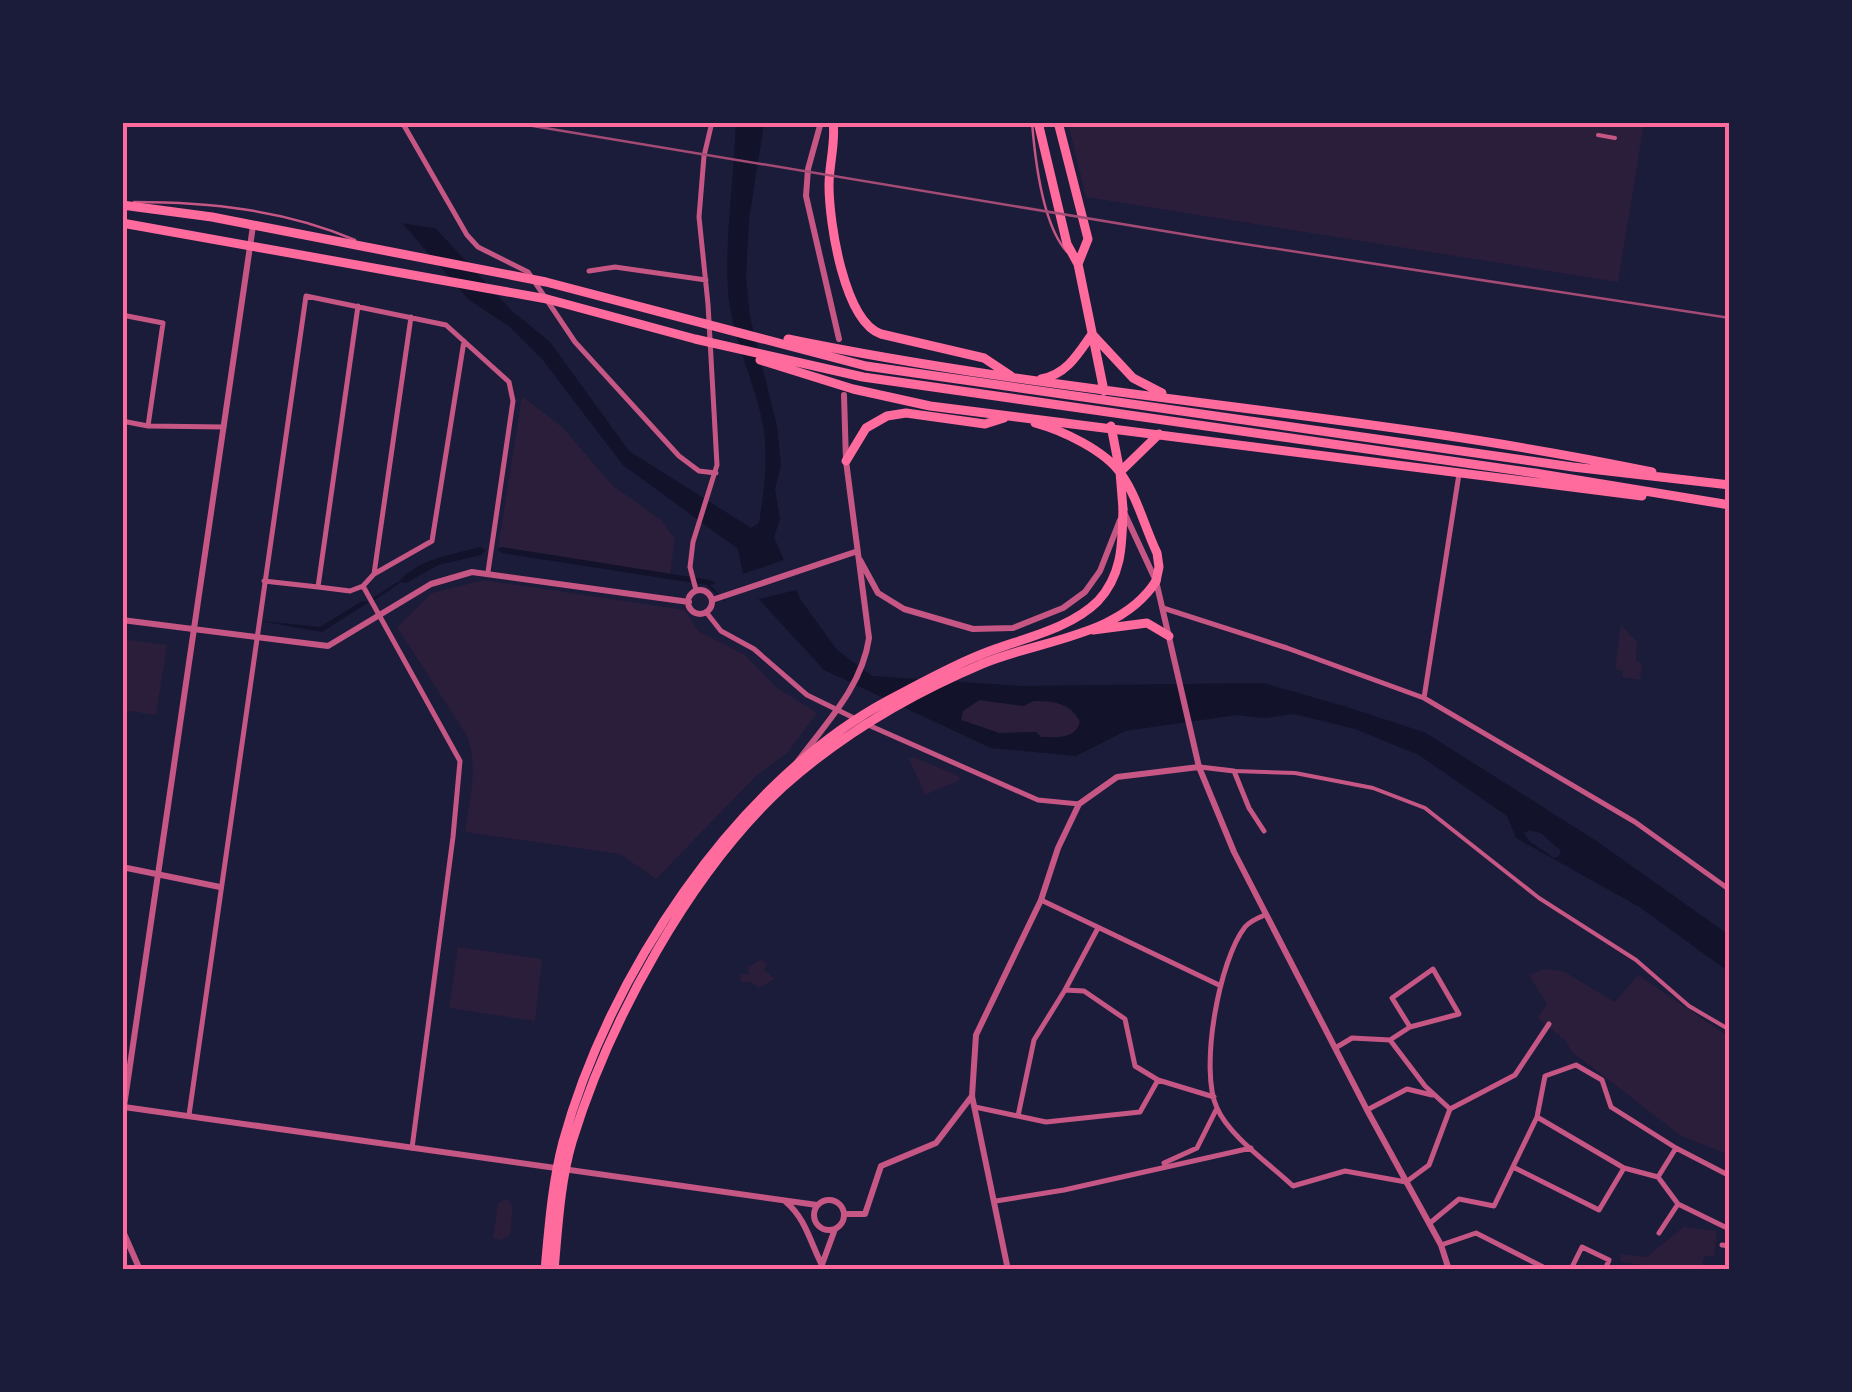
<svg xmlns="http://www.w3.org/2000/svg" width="1852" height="1392" font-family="'Space Grotesk',sans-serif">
	<rect width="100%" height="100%" fill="#1b1b3a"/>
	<path fill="#2a1e3b" d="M 1068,123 L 1644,123 L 1618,282 L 1086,197 Z
		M 522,396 L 563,428 L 612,485 L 661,520 L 675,539 L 670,575 L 498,548 Z
		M 484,580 L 685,610 L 698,631 L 745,655 L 776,687 L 817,713 L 788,752 L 756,776 L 656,879 L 620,854 L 465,832 C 470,798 478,768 467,736 L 397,627 L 432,593 Z
		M 1621,625 L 1637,642 L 1636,660 L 1642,664 L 1640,680 L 1622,677 L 1623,671 L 1615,669 Z
		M 122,639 L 167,645 L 156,715 L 123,710 Z
		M 980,700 L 1024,706 C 1043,694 1070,702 1080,722 C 1076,740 1057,737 1041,737 L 1036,732 L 999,733 L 961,720 L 962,711 Z
		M 914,757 L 959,776 L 960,780 L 925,795 L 909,759 Z
		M 458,947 L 542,959 L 535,1021 L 449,1008 Z
		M 762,959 L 767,965 L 764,970 L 775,979 L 759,988 L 753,983 L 740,981 L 741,974 L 749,974 L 748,967 Z
		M 1544,969 L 1563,971 L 1615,1002 L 1638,975 L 1729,1037 L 1729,1155 L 1680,1135 L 1571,1051 L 1566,1041 L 1537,1018 L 1547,1004 L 1529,975 Z
		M 503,1200 L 508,1200 L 513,1206 C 510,1218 513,1229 509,1236 L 499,1240 L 493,1238 L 498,1204 Z
		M 1683,1227 L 1717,1231 L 1714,1257 L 1704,1256 L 1702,1269 L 1674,1269 L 1620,1262 L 1621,1254 L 1647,1257 Z"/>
	<path fill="#12122b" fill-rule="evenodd" d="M 736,123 L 764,123 L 749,219 L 746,276 L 750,317 L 777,426 L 781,465 L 775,489 L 780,519 L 774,537 L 800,599 L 837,650 L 872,676 L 1021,686 L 1263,683 L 1347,707 L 1426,733 L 1598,842 L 1729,935 L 1729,972 L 1638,906 L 1516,838 L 1507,816 L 1419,755 L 1355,729 L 1294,714 L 1264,718 L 1237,715 L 1125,731 L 1076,756 L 991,748 L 824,670 L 756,596 L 725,602 L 707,585 L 502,553 L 497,549 L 502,547 L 710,580 L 724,588 L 743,573 L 738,549 L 623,465 L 542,359 L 510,327 L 469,300 L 371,187 L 377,165 L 512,311 L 550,342 L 629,451 L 751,528 L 759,523 C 764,494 768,460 764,431 C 757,384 731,339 728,290 C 725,235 734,178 736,123 ZM 979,700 L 1024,706 L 1032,701 C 1052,701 1070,702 1080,721 C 1076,740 1057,737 1041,737 L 1036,732 L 999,733 L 961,720 L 963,711 ZM 1529,830 L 1541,833 L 1561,851 L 1559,856 L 1554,858 L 1529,841 L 1524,833 Z
		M 480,547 L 486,550 L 481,555 L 438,565 L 406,583 L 399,582 C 417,559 452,555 480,547 Z
		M 362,601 L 369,602 L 322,632 L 260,621 L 320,627 Z"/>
	<path fill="#1b1b3a" d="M 339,122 L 368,122 L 381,162 L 446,230 L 395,222 L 366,189 Z
		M 787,559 L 801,589 L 730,606 L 710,585 Z"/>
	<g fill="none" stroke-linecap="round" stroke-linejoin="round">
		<path stroke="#12122b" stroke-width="2.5" d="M 372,600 L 398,583"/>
		<path stroke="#c65784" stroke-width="2.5" d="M 1032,122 C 1035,160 1042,224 1067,252
			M 134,202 C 210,202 285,210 355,240"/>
		<path stroke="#c65784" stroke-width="4" d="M 1598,135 L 1615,138
			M 1234,771 L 1295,773 L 1373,788 L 1425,808 L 1539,898 L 1636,960 L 1689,1006 L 1730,1030"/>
		<path stroke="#c65784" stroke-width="5" d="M 402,122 L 467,235 L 478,247 L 528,272 L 575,342 L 679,456 L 699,471 L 716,473
			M 589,271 L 615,267 L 706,280
			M 358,306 L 318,587 L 350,591 L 363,586
			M 122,315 L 163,323 L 148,426
			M 411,317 L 374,574 L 363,586 L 460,761 L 453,837 L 412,1148
			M 122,421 L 148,426 L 224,427
			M 374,574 L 432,541 L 464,341
			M 264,581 L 318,587
			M 696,590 L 690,567 L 693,542 L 717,465 L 708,304 L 699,217 L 704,156 L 712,122
			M 1163,608 L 1287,648 L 1424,698 L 1635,822 L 1730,890
			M 706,612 L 721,631 L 754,649 L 807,695 L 856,719
			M 1424,698 L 1459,474
			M 866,724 L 1038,800 L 1079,804
			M 1200,767 L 1234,771 L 1249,808 L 1264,831
			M 1041,900 L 1219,985
			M 1265,915 C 1258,918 1250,921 1245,927 C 1219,960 1199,1070 1217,1108 C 1229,1136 1271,1165 1293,1186 L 1345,1171 L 1406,1182 L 1429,1165 L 1450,1109 L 1425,1086 L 1390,1040 L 1352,1038 L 1337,1047
			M 1065,990 L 1098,928
			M 1390,1040 L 1410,1027 L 1459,1014 L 1433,969 L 1392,998 L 1410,1027
			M 975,1107 L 1046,1122 L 1140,1112 L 1158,1080 L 1214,1097
			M 1450,1109 L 1515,1075 L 1549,1024
			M 1367,1110 L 1407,1089 L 1432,1095
			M 189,1115 L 306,296 L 446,325 L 509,382 L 513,401 L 488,572
			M 1018,1116 L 1034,1040 L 1065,990 L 1084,991 L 1125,1019 L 1135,1066 L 1158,1080
			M 1537,1117 L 1545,1076 L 1576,1065 L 1602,1080 L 1611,1107 L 1676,1148
			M 1164,1163 L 1197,1148 L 1216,1110
			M 1624,1168 L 1658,1177 L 1678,1204 L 1725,1227
			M 1658,1177 L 1676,1148 L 1730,1176
			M 996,1201 L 1064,1190 L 1251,1148
			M 1430,1223 L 1459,1199 L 1494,1206 L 1537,1117 L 1624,1168 L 1599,1210 L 1513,1167
			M 1659,1233 L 1678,1204
			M 1441,1245 L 1476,1233 L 1549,1270
			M 1722,1245 L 1730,1246
			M 1577,1270 L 1572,1267 L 1582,1247 L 1609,1260 L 1605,1270"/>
		<path stroke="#c65784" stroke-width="6" d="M 821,122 L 808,169 L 806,196 L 839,339
			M 1123,510 L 1156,581 L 1199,767 L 1234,852 L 1367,1110 L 1441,1245 L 1449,1270
			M 860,560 L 878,593 L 904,609 L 973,629 L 1013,628 L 1063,608 L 1085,592 L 1100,571 L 1120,520
			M688 602a12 12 0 1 1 24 0a12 12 0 1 1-24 0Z
			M 712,600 L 855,552
			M 122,620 L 328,646 L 431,584 L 472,572 L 689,602
			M 795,765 C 824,725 862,688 869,638 L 846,461 L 844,395
			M 122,867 L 220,887
			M 124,1107 L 817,1205
			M 122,1120 L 253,226
			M814 1215a15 15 0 1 1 30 0a15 15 0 1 1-30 0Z
			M 786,1202 C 806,1219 810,1242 822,1265
			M 844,1214 L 865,1214 L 881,1166 L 936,1143 L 972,1096
			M 122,1229 L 140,1270
			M 820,1270 L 835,1229
			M 1008,1270 L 972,1096 L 976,1035 L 1041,900 L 1058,848 L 1079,804 L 1117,777 L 1199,767"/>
		<path stroke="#ff6b9d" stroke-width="9" d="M 833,122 C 836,142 829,164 829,185 C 829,222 844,321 881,334 L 984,358 L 1011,376
			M 1038,122 L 1067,244 L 1078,264 L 1104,391
			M 1058,122 L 1088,239 L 1078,264
			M 122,205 L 212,217 L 546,282 L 866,366 L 1573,467 L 1730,485
			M 122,223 L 547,299 L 695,339 L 863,377 L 1535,473 L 1730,505
			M 788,339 C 1074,398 1367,412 1652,472
			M 760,360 L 853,389 L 930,406 L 1642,496
			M 1041,379 C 1067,374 1078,354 1092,334 L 1133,378 L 1162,393
			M 1035,423 C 1061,430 1105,450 1121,474 C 1137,496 1145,528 1157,553 L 1159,567 L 1156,581
			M 1111,426 L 1120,472 L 1123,509
			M 846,461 L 866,428 L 887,416 L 906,413 L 985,424 L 1004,418
			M 1120,472 L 1159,434"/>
		<path stroke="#ff6b9d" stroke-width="9" d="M 1093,630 L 1147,623 L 1169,636
			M 545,1270 C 549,1227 552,1184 563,1142 C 608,977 734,784 887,701 C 918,685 949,667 982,654 C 1019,639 1069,630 1098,601 C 1123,574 1122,543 1123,509
			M 554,1270 C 558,1227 560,1183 572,1142 C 609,1021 690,873 783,787 C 841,735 911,694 982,664 C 1038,640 1121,637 1156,581"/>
		<path stroke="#a44b75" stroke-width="2.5" d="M 509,122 L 1212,239 L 1730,318"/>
	</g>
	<rect width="1852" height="1392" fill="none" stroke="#1b1b3a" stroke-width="250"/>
	<rect x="125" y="125" width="1602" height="1142" fill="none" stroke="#ff6b9d" stroke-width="4"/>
</svg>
